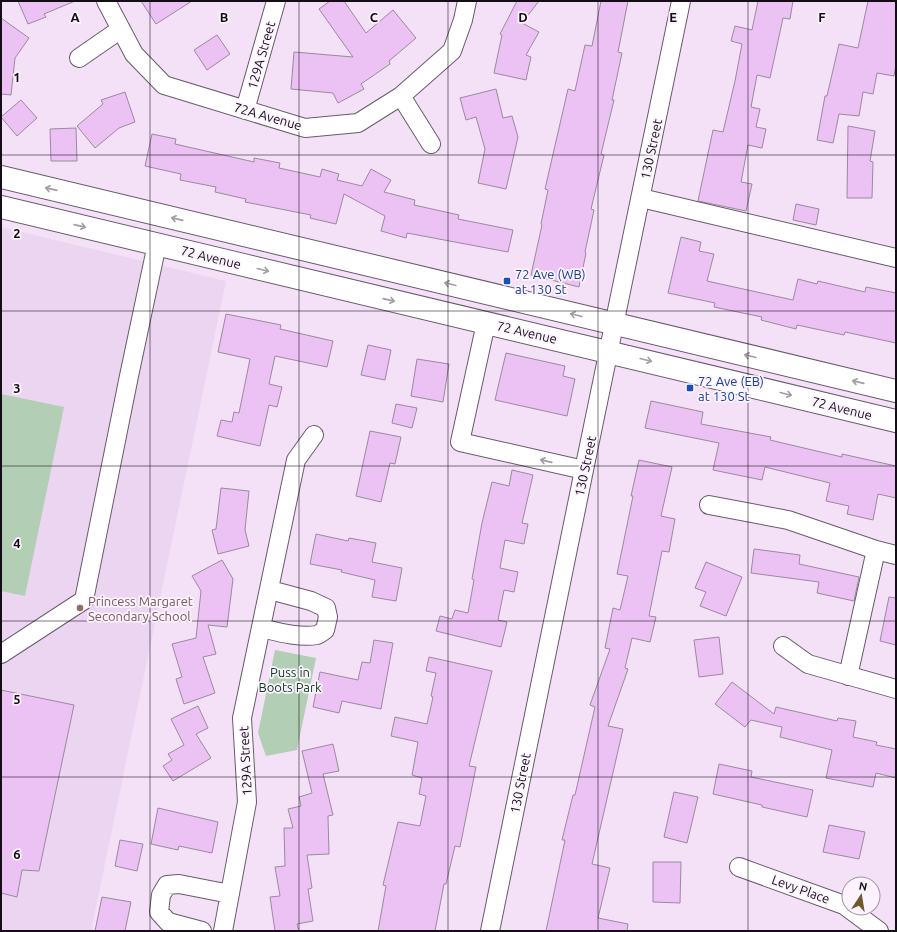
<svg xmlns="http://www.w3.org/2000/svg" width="897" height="932" font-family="Ubuntu,sans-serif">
	<rect width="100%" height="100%" fill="#f4e1f7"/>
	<path fill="#ecd5f1" d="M 1,227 L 226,281 L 91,931 L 1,931 Z"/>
	<path fill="#b2ceb4" d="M 1,394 L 64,407 L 25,596 L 1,591 Z
		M 275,650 L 316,658 L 297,750 L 266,756 L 258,733 Z"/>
	<path fill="#ebc2f3" stroke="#9a8a9e" d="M 18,1 L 75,1 L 44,14 L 46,17 L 28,24 Z
		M 141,1 L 192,1 L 156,24 Z
		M 330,1 L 344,1 L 366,33 L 393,10 L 416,38 L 389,61 L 390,64 L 361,84 L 364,89 L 338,103 L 333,93 L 291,89 L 294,52 L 353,57 L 319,9 Z
		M 517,1 L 539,1 L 522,23 L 539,32 L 526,55 L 531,57 L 526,80 L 494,73 L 502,35 L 500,34 Z
		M 601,1 L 628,1 L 618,52 L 622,53 L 612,100 L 614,100 L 601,154 L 604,155 L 591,209 L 594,210 L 585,252 L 586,253 L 579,287 L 531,275 L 542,225 L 541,224 L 548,190 L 545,189 L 568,89 L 575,91 L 585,45 L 592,46 Z
		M 758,1 L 793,1 L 790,19 L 783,18 L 770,78 L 757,75 L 751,107 L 760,109 L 756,127 L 766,129 L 762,148 L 748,145 L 741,182 L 752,184 L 746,211 L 698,201 L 713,130 L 723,132 L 735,81 L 742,44 L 731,41 L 735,26 L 752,30 Z
		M 868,1 L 896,1 L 896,65 L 894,76 L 877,73 L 873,94 L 863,92 L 859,116 L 839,114 L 833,143 L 817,140 L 825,96 L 827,96 L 839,44 L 858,48 Z
		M 1,18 L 29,38 L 15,58 L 11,95 L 1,94 Z
		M 217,35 L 230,54 L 207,70 L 194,50 Z
		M 496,89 L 503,118 L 512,116 L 518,137 L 506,189 L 478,183 L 485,149 L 476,117 L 466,120 L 460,98 Z
		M 125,92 L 135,122 L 119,128 L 95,148 L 77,126 L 103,104 L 101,100 Z
		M 21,100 L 37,118 L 17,136 L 1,117 Z
		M 848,126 L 875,131 L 870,161 L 873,162 L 872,198 L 847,198 Z
		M 76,128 L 77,161 L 51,161 L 50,129 Z
		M 152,134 L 176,139 L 175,144 L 254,162 L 254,158 L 280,163 L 279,168 L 320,177 L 322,169 L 339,174 L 337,180 L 362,186 L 371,169 L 391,180 L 384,192 L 415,200 L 414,205 L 459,215 L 458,219 L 513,230 L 508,252 L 407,233 L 406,238 L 381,231 L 385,216 L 344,194 L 336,224 L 310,218 L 311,215 L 245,202 L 246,199 L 215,192 L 216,187 L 180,180 L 181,174 L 145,166 Z
		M 796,204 L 819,209 L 816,225 L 793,220 Z
		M 681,237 L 701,242 L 699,251 L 714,254 L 707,281 L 793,300 L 798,279 L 817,284 L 818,281 L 865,292 L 866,287 L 896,293 L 896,343 L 845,332 L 844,335 L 797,325 L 796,329 L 761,320 L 762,317 L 714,307 L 715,303 L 668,293 Z
		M 226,314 L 281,325 L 280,329 L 333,341 L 327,367 L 275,356 L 269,384 L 282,387 L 277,407 L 269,405 L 260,446 L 217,436 L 221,420 L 232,422 L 234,412 L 239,413 L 250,359 L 218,352 Z
		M 368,345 L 391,350 L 385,380 L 361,375 Z
		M 506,353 L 565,366 L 563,376 L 575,379 L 567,416 L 495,400 Z
		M 417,359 L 449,364 L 443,402 L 411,396 Z
		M 651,401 L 703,412 L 701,424 L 771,437 L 770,440 L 842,457 L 842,454 L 896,466 L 896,498 L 878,494 L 873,520 L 847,514 L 849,506 L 826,501 L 830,483 L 765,467 L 762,480 L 713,470 L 719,443 L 645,428 Z
		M 396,404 L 417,408 L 412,428 L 392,423 Z
		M 370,431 L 401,437 L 395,464 L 390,463 L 381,502 L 356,496 Z
		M 639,460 L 672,467 L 661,516 L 675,519 L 669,552 L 662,551 L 649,616 L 656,617 L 650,642 L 632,638 L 625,668 L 628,669 L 608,726 L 623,729 L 592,864 L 610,868 L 598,918 L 628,924 L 627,931 L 546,931 L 565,840 L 562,840 L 573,795 L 575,795 L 595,707 L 590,705 L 610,649 L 605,648 L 613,608 L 620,610 L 628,576 L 617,574 L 633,496 L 631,496 Z
		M 512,470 L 533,475 L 522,523 L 528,524 L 524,544 L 505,540 L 500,568 L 518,572 L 514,592 L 504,590 L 498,620 L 507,622 L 501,647 L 436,631 L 440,616 L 452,619 L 455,610 L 468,613 L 474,580 L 472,579 L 482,523 L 492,482 L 509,486 Z
		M 221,488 L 249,491 L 245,530 L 249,546 L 218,554 L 212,530 L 216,529 Z
		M 316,534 L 348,541 L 349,538 L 376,543 L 372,562 L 402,568 L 396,601 L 372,597 L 375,580 L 341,572 L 342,570 L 310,564 Z
		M 754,549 L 800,555 L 799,564 L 859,577 L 854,601 L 817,593 L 819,582 L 751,573 Z
		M 222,560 L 233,579 L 227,627 L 208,625 L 216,654 L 203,657 L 215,693 L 184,704 L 176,679 L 182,677 L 172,644 L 196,638 L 201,591 L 192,576 Z
		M 706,562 L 742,577 L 726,616 L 700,606 L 706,592 L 695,588 Z
		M 889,597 L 896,598 L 896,645 L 880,641 Z
		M 719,637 L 723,674 L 699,677 L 694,640 Z
		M 374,640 L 393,643 L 381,709 L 342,701 L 339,713 L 313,707 L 320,672 L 358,680 L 362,662 L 370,663 Z
		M 429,657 L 492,671 L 469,766 L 476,767 L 460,847 L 455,846 L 446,884 L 444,884 L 435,931 L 378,931 L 386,886 L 383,885 L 398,822 L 420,826 L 426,796 L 419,794 L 422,778 L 412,775 L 418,742 L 391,736 L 395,717 L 427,724 L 433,697 L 431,696 L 436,673 L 426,671 Z
		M 732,682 L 774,714 L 776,707 L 837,721 L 838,718 L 856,721 L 853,737 L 877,742 L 876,745 L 896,749 L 896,778 L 876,773 L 873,787 L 826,778 L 832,750 L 780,737 L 782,727 L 751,720 L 745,727 L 715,704 Z
		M 1,690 L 74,705 L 39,871 L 22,870 L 17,897 L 1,893 Z
		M 198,706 L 208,728 L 196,734 L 211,758 L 173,781 L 163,766 L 172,760 L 168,754 L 184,745 L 171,719 Z
		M 333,744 L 339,771 L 323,774 L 333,815 L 328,816 L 329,854 L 307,855 L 312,888 L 308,889 L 313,921 L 297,924 L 299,931 L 275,931 L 270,897 L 280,896 L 275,867 L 285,866 L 284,828 L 293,828 L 288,809 L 301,806 L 299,797 L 312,793 L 302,751 Z
		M 719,764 L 752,771 L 751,777 L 813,790 L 807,817 L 762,807 L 762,805 L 713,794 Z
		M 674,792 L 698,797 L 687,843 L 664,837 Z
		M 158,808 L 218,822 L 212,853 L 179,846 L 178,850 L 151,844 Z
		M 829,825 L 865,832 L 859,859 L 823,852 Z
		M 120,840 L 143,844 L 137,871 L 115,866 Z
		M 653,862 L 681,862 L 680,903 L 653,902 Z
		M 102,897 L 131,902 L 125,931 L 95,931 Z"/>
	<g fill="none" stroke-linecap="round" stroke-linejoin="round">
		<defs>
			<path id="minor" d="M 106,1 L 134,54 L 164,85 L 305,128 L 358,123 L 401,96 L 452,51 L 463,20 L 467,1
				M 79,58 L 121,29
				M 401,96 L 431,144
				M 245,110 L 276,1
				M 641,198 L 896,258
				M 486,323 L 460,442 L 584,470
				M 709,505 L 788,520 L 876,550 L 896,555
				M 261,628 C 278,632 299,638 317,635 C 320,634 322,632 325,630 L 328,617 L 326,608 L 311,601 L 270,590
				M 783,646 L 808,664 L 896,689
				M 1,654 L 84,600 L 129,376 L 157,244
				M 848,676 L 876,550
				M 739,867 L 844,905 L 879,931
				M 202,931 L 168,922 L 159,912 L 161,895 L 167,885 L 179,884 L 230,894
				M 223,931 L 247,802 L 242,718 L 296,460 L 314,435
				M 490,931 L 584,470 L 681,1"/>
			<path id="major" d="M 1,177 L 896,391
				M 1,207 L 896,421"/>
		</defs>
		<use href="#minor" stroke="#6a5a6d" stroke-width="20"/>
		<use href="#major" stroke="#6a5a6d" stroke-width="24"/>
		<use href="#minor" stroke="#fff" stroke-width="18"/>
		<use href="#major" stroke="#fff" stroke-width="22"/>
	</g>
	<defs><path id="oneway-shaft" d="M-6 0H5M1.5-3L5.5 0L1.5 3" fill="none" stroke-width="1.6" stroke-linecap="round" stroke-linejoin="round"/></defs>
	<g stroke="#a19ea1">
		<use href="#oneway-shaft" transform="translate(51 189) rotate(-167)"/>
		<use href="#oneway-shaft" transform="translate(177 219) rotate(-167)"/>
		<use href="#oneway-shaft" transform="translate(80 226) rotate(13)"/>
		<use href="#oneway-shaft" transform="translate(263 270) rotate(14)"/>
		<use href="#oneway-shaft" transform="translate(450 284) rotate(-166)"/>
		<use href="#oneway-shaft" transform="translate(389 300) rotate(13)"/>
		<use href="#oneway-shaft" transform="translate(576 315) rotate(-166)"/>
		<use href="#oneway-shaft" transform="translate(750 356) rotate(-166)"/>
		<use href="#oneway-shaft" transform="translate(646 360) rotate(14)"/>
		<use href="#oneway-shaft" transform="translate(858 382) rotate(-167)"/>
		<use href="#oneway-shaft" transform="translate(786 394) rotate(14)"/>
		<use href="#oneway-shaft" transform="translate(546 461) rotate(-167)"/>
	</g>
	<path fill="none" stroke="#140d15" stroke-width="1" stroke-opacity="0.55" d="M 150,1 L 150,931M 299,1 L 299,931M 448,1 L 448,931M 598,1 L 598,931M 748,1 L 748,931M 1,155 L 896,155M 1,311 L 896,311M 1,466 L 896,466M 1,621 L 896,621M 1,777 L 896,777"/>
	<g fill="#1a4fb4" stroke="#fdf2ff" stroke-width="1.5">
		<rect x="503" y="277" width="8" height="8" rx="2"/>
		<rect x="686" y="384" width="8" height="8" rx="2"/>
	</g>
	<circle fill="#8d6e63" stroke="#fdf2ff" stroke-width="1.5" cx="80" cy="608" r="4"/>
	<g text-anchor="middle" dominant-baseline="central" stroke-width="3.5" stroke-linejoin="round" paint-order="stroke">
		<g font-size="13" fill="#140d15" stroke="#fdf2ff">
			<text transform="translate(261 55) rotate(-74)">129A Street</text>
			<text transform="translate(268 116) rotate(16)">72A Avenue</text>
			<text transform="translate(651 149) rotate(-78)">130 Street</text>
			<text transform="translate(211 257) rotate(14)">72 Avenue</text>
			<text transform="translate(527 332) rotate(13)">72 Avenue</text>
			<text transform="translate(842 408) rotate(14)">72 Avenue</text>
			<text transform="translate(585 466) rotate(-78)">130 Street</text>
			<text transform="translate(245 761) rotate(-93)">129A Street</text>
			<text transform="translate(520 783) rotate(-79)">130 Street</text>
			<text transform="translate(801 889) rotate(20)">Levy Place</text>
		</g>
		<g font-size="13" fill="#164399" stroke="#fdf2ff" text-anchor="start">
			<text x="515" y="274">72 Ave (WB)<tspan x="515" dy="15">at 130 St</tspan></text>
			<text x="698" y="381">72 Ave (EB)<tspan x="698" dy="15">at 130 St</tspan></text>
		</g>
		<g font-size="13" fill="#785e54" stroke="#fdf2ff" text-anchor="start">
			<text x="88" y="601">Princess Margaret<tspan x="88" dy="15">Secondary School</tspan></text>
		</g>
		<g font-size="13" fill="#083f17" stroke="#fdf2ff">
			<text x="290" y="672">Puss in<tspan x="290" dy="15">Boots Park</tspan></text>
		</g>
	</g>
	<g font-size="13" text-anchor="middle" font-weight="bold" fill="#140d15" stroke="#fdf2ff" stroke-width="3.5" stroke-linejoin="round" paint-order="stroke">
		<text x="75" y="22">A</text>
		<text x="224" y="22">B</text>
		<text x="374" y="22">C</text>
		<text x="523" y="22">D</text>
		<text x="673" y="22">E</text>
		<text x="822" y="22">F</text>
		<text x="17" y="82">1</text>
		<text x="17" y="238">2</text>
		<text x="17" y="393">3</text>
		<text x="17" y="548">4</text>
		<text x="17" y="704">5</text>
		<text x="17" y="859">6</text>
	</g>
	<rect width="897" height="932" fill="none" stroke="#140d15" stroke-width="4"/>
	<g transform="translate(861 896) rotate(12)"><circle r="19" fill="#fdf2ff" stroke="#a096a1"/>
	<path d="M0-3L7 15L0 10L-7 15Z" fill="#705828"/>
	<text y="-6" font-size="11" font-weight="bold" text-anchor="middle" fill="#140d15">N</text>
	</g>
</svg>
